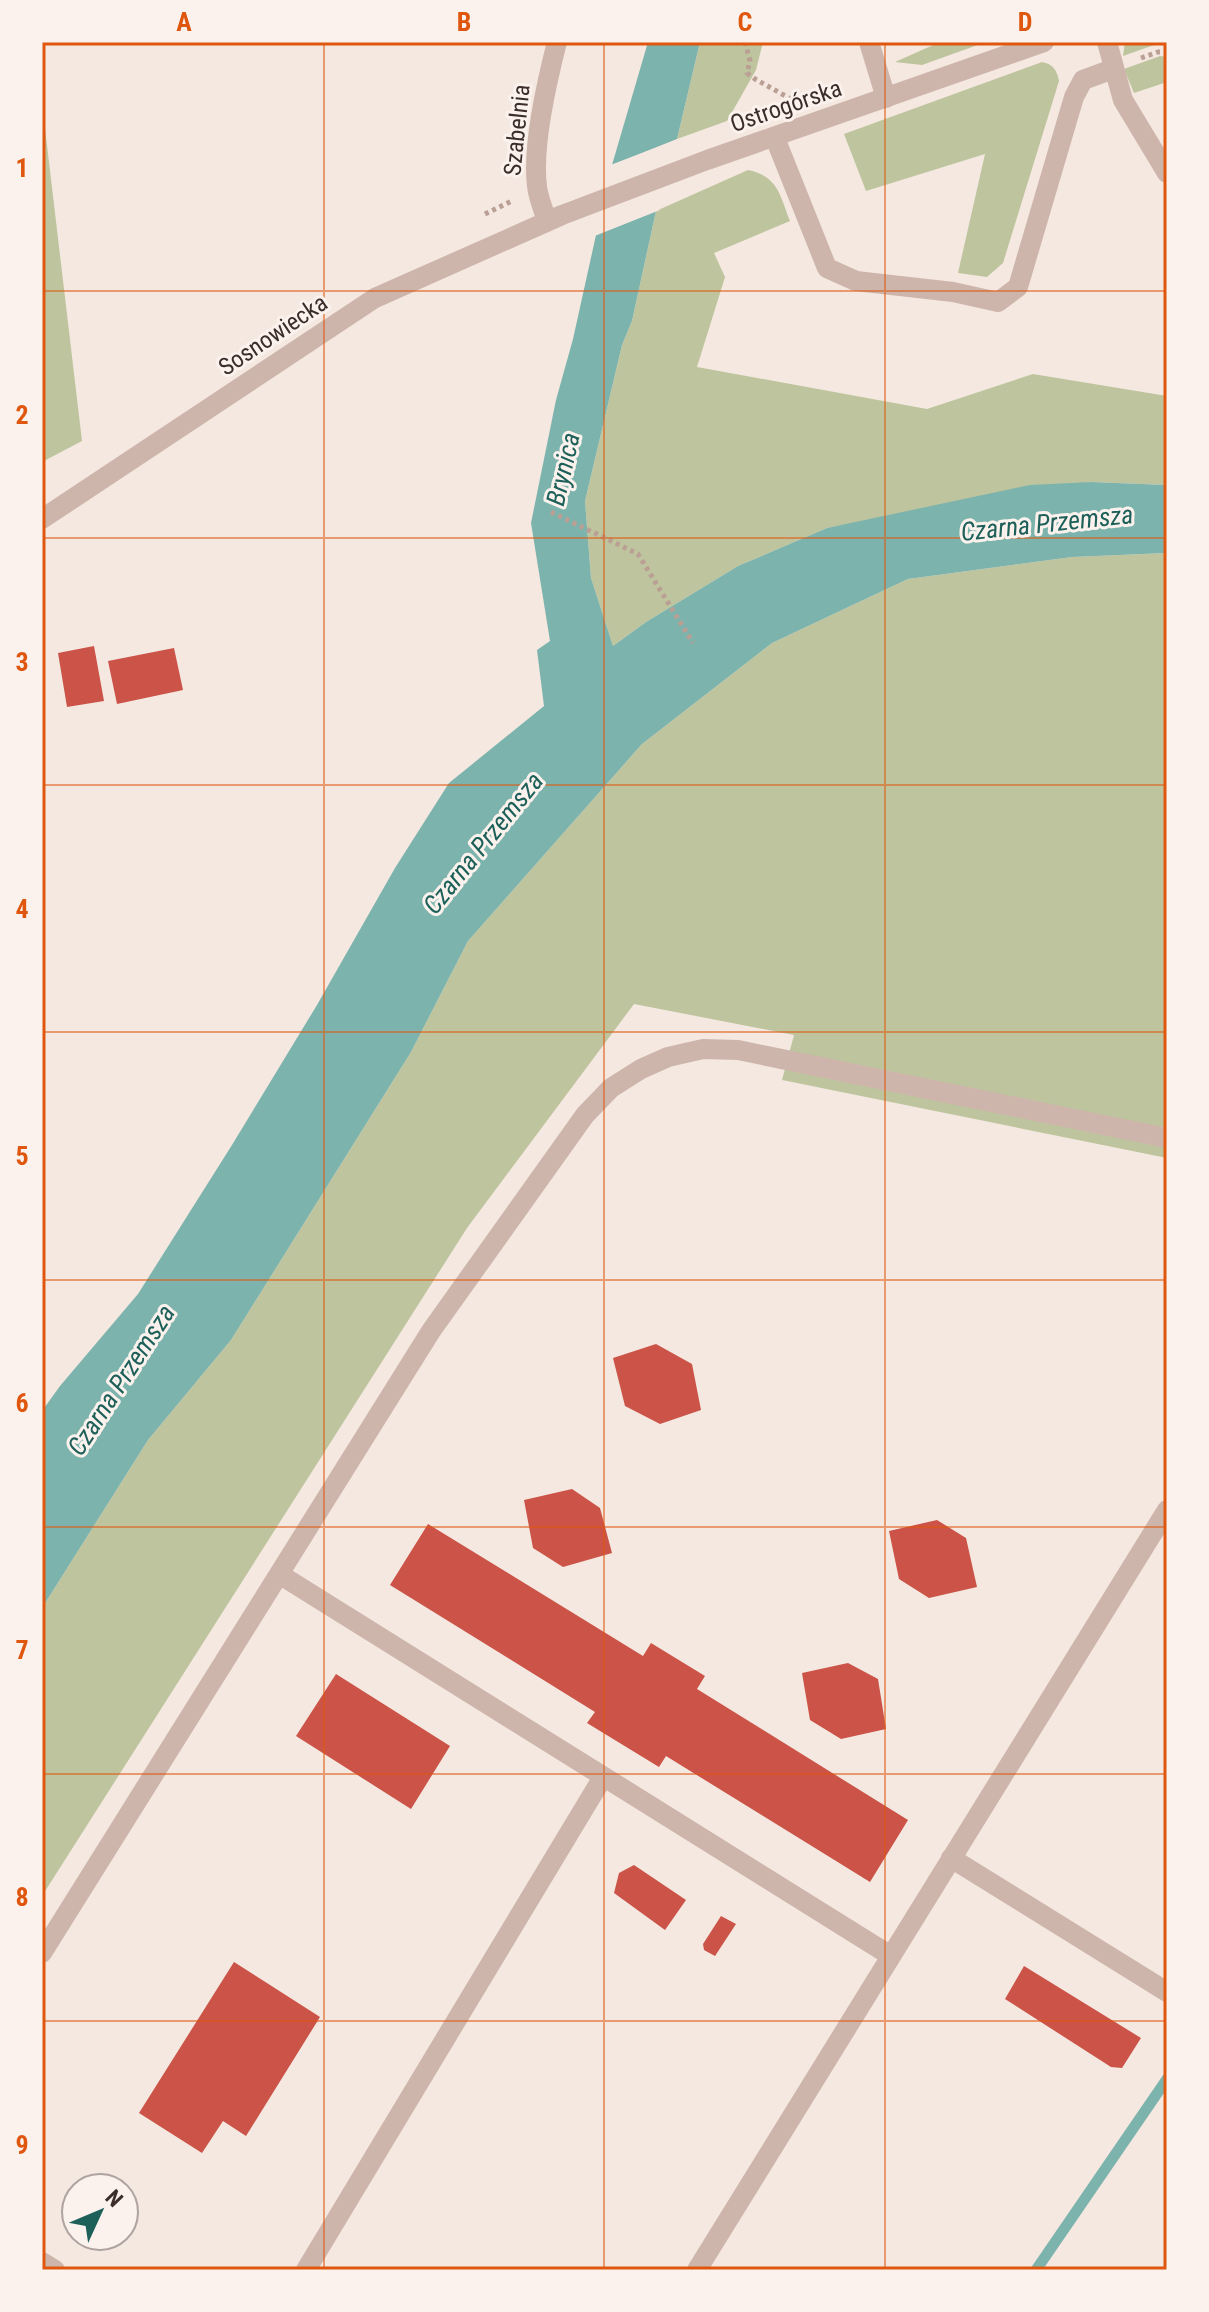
<svg xmlns="http://www.w3.org/2000/svg" width="1209" height="2312" font-family="'Roboto Condensed',sans-serif">
	<rect width="100%" height="100%" fill="#f4e8e0"/>
	<path fill="#bec59e" d="M 700,42 L 763,42 L 756,70 L 727,121 L 677,139 Z
		M 940,42 L 986,42 L 922,65 L 895,62 Z
		M 1125,42 L 1167,42 L 1167,45 L 1157,44 L 1123,56 Z
		M 1160,56 L 1167,57 L 1167,82 L 1134,93 L 1124,69 Z
		M 1042,62 C 1053,64 1057,70 1059,81 L 1003,263 L 987,277 L 958,273 L 985,154 L 866,191 L 844,134 Z
		M 42,103 L 82,441 L 42,462 Z
		M 748,170 C 778,176 780,195 790,221 L 714,253 L 725,277 L 697,367 L 927,409 L 1033,374 L 1167,396 L 1167,485 L 1091,482 L 827,528 L 738,566 L 646,622 L 613,646 L 591,578 L 585,501 L 622,345 L 632,321 L 656,211 Z
		M 1167,553 L 1167,1158 L 782,1080 L 794,1035 L 634,1004 L 467,1228 L 42,1896 L 42,1608 L 148,1440 L 231,1340 L 411,1052 L 468,941 L 642,744 L 772,643 L 908,579 L 1072,557 Z"/>
	<path fill="#7db3ad" d="M 648,42 L 700,42 L 677,139 L 612,165 Z
		M 656,211 L 632,321 L 622,345 L 585,501 L 591,578 L 613,646 L 646,622 L 738,566 L 827,528 L 1030,485 L 1091,482 L 1167,485 L 1167,553 L 1072,557 L 908,579 L 772,643 L 642,744 L 468,941 L 411,1052 L 231,1340 L 148,1440 L 42,1608 L 42,1411 L 60,1386 L 138,1294 L 232,1145 L 317,1005 L 395,868 L 449,783 L 544,706 L 537,650 L 550,641 L 531,523 L 556,400 L 573,339 L 596,235 Z"/>
	<path fill="#f4e8e0" d="M 681,138 L 678,143 L 613,168 L 608,166 Z
		M 654,207 L 660,210 L 592,237 L 595,231 Z"/>
	<g fill="none" stroke-linecap="round" stroke-linejoin="round">
		<path stroke="#7db3ad" stroke-width="11" d="M 1036,2270 L 1167,2079"/>
	</g>
	<path fill="#cb5347" d="M 94,646 L 104,701 L 67,707 L 58,653 Z
		M 174,648 L 183,690 L 117,704 L 108,661 Z
		M 656,1344 L 692,1364 L 701,1410 L 660,1424 L 625,1406 L 613,1358 Z
		M 572,1489 L 600,1508 L 612,1553 L 563,1567 L 533,1548 L 524,1500 Z
		M 937,1520 L 966,1538 L 977,1587 L 929,1598 L 899,1579 L 889,1531 Z
		M 428,1524 L 643,1656 L 651,1643 L 705,1676 L 697,1689 L 908,1820 L 870,1882 L 666,1756 L 659,1767 L 587,1723 L 595,1712 L 390,1585 Z
		M 848,1663 L 878,1679 L 886,1729 L 841,1739 L 810,1720 L 802,1673 Z
		M 336,1674 L 450,1746 L 411,1809 L 296,1736 Z
		M 634,1865 L 686,1900 L 665,1930 L 614,1893 L 619,1873 Z
		M 721,1916 L 736,1924 L 715,1956 L 704,1950 L 703,1944 Z
		M 234,1962 L 320,2017 L 246,2136 L 223,2121 L 202,2153 L 139,2113 Z
		M 1024,1966 L 1141,2038 L 1122,2068 L 1111,2067 L 1005,1999 Z"/>
	<g fill="none" stroke-linecap="round" stroke-linejoin="round">
		<path stroke="#ba9f94" stroke-width="5" stroke-dasharray="4 4" stroke-linecap="butt" d="M 745,42 L 750,61 L 747,73 L 755,79 L 791,99
			M 1141,58 L 1158,52 L 1167,52
			M 485,214 L 512,201
			M 551,512 L 638,554 L 693,643"/>
		<path stroke="#ceb5ab" stroke-width="20" d="M 869,42 L 886,98
			M 1107,42 L 1123,100 L 1167,173
			M 775,138 L 827,268 L 856,281 L 953,292 L 998,302 L 1018,287 L 1074,97 L 1083,80 L 1113,69
			M 547,222 C 544,210 538,198 537,186 C 532,147 547,81 557,42
			M 42,519 L 375,298 L 562,215 L 707,160 L 1044,42
			M 279,1574 L 891,1956
			M 951,1858 L 1167,1992
			M 42,1953 L 431,1331 L 585,1115 L 611,1088 L 641,1069 L 668,1057 L 703,1049 L 738,1050 L 1167,1138
			M 42,2262 L 55,2270
			M 306,2270 L 603,1777
			M 697,2270 L 1167,1510"/>
	</g>
	<path fill="none" stroke="#df570e" stroke-width="2" stroke-opacity="0.55" d="M 324,42 L 324,2270M 604,42 L 604,2270M 885,42 L 885,2270M 42,291 L 1167,291M 42,538 L 1167,538M 42,785 L 1167,785M 42,1032 L 1167,1032M 42,1280 L 1167,1280M 42,1527 L 1167,1527M 42,1774 L 1167,1774M 42,2021 L 1167,2021"/>
	<g text-anchor="middle" dominant-baseline="central" stroke-width="6" stroke-linejoin="round" paint-order="stroke">
		<g font-size="24" fill="#3b2d2a" stroke="#fbf2ed">
			<text transform="translate(786 106) rotate(-19)">Ostrogórska</text>
			<text transform="translate(517 130) rotate(-84)">Szabelnia</text>
			<text transform="translate(273 335) rotate(-34)">Sosnowiecka</text>
		</g>
		<g font-size="26" font-style="italic" fill="#1d5f59" stroke="#fbf2ed">
			<text transform="translate(563 469) rotate(-77)">Brynica</text>
			<text transform="translate(1047 523) rotate(-6)">Czarna Przemsza</text>
			<text transform="translate(483 843) rotate(-51)">Czarna Przemsza</text>
			<text transform="translate(121 1380) rotate(-57)">Czarna Przemsza</text>
		</g>
	</g>
	<rect width="1209" height="2312" fill="none" stroke="#fbf2ed" stroke-width="88"/>
	<g transform="translate(100 2212) rotate(46)"><circle r="38" fill="#fbf2ed" stroke="#aea39f" stroke-width="2"/>
	<path d="M0-6L14 30L0 20L-14 30Z" fill="#1d5f59"/>
	<text y="-12" font-size="22" font-weight="bold" text-anchor="middle" fill="#3b2d2a">N</text>
	</g>
	<rect x="44" y="44" width="1121" height="2224" fill="none" stroke="#df570e" stroke-width="3"/>
	<g font-size="26" text-anchor="middle" font-weight="bold" fill="#df570e">
		<text x="184" y="31">A</text>
		<text x="464" y="31">B</text>
		<text x="745" y="31">C</text>
		<text x="1025" y="31">D</text>
		<text x="22" y="177">1</text>
		<text x="22" y="424">2</text>
		<text x="22" y="671">3</text>
		<text x="22" y="918">4</text>
		<text x="22" y="1165">5</text>
		<text x="22" y="1412">6</text>
		<text x="22" y="1659">7</text>
		<text x="22" y="1906">8</text>
		<text x="22" y="2154">9</text>
	</g>
</svg>
